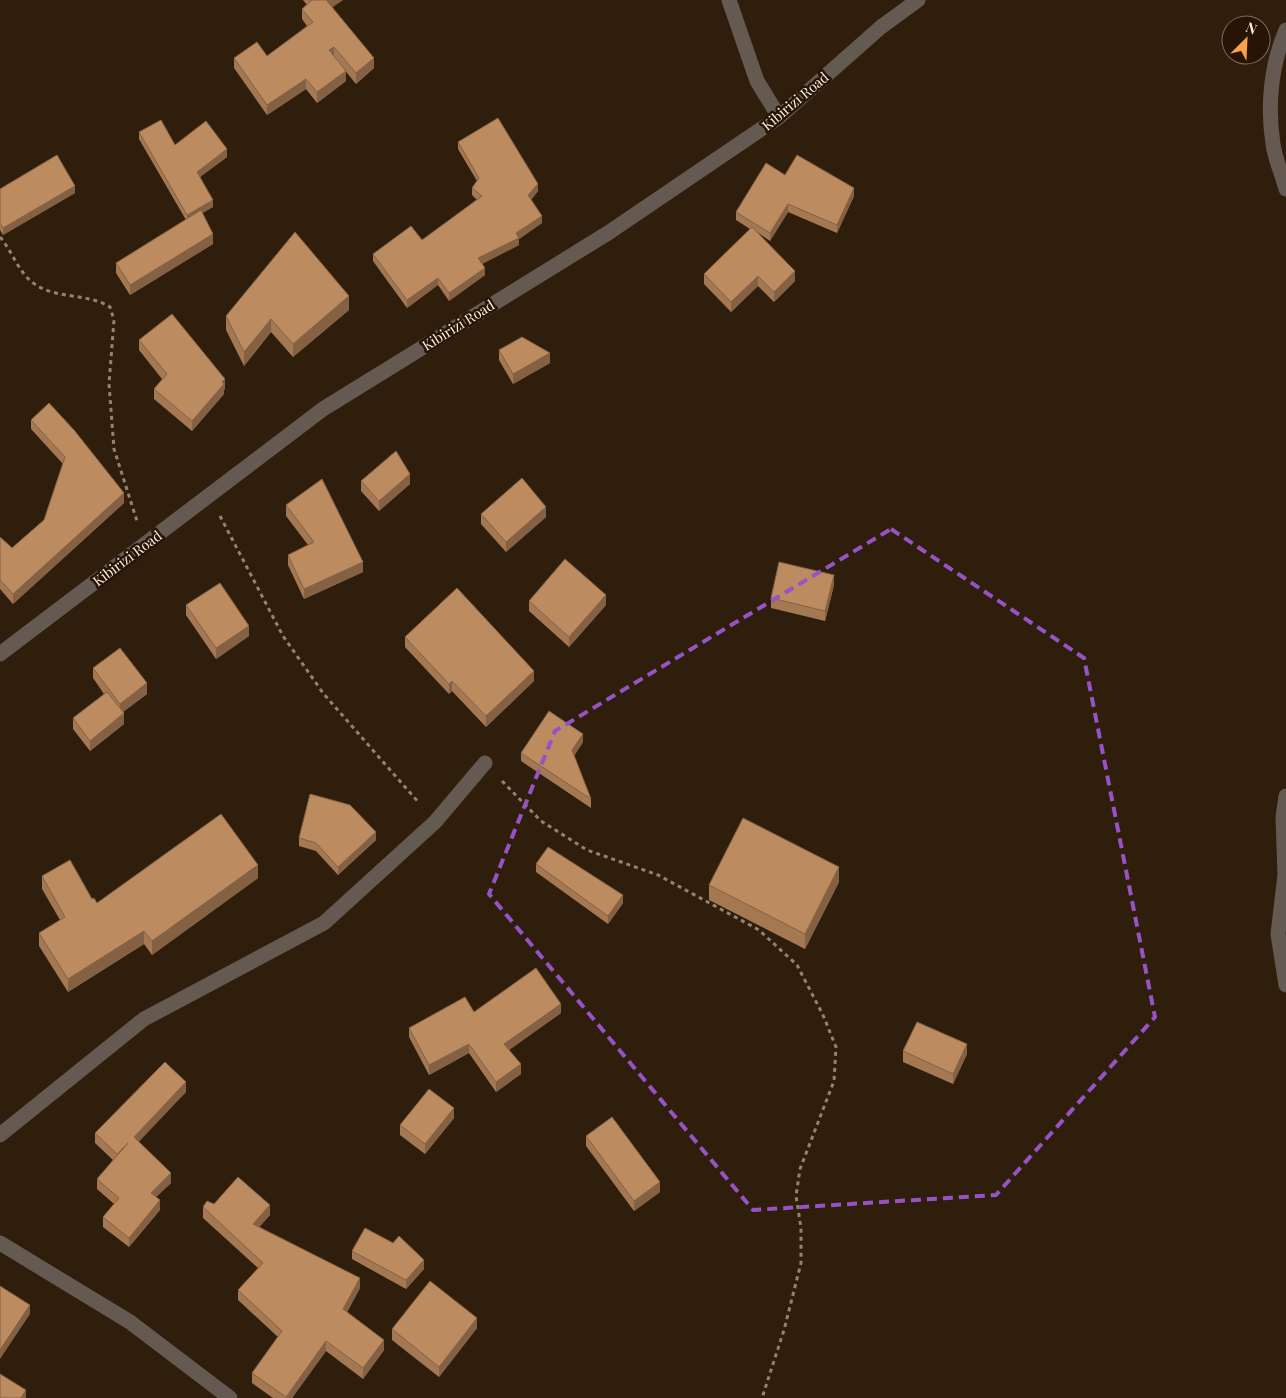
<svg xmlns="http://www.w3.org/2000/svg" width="1286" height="1398" font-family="'Playfair Display',serif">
	<rect width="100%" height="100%" fill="#301e0d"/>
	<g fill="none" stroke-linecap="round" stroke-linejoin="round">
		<path stroke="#938375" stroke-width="3" stroke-dasharray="4 4" stroke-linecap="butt" d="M 0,237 C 12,251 18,271 32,282 C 54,300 86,292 110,307 L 114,320 L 109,384 L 114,449 L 137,521
			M 220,516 L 283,636 L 323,693 L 419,803
			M 502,781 L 541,821 L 587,850 L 658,875 L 759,930 L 797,965 L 823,1015 L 836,1047 L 834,1081 L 800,1169 L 796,1196 L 801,1228 L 801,1263 L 784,1330 L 762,1398"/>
		<path stroke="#645a52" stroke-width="15" d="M 729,0 L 757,81 L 779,117
			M 1286,30 C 1271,65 1267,106 1273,144 C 1275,159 1282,174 1286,189
			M 0,654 L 323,409 L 608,233 L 779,117 L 881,27 L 918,0
			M 1286,796 L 1283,817 L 1285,875 L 1278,934 L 1286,985
			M 0,1135 L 144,1019 L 324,923 L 435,822 L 485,763
			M 0,1243 L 130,1322 L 230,1398"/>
	</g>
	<path fill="#a37853" d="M 303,0 L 343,0 L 332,7 L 374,68 L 356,84 L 343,68 L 346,81 L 317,103 L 306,89 L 267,115 L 234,68 L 234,58 L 267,56 L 307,26 L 302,19 L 302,9 L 307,5 Z
		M 139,132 L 175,145 L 227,157 L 200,177 L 213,207 L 202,213 L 213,244 L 130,295 L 116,273 L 116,263 L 186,220 L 139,139 Z
		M 458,142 L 538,191 L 531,200 L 542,223 L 519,239 L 519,245 L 482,264 L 485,275 L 449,301 L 438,285 L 407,308 L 373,261 L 373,254 L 422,240 L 477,200 L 472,195 L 472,188 L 477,181 L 458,149 Z
		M 785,175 L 854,196 L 837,233 L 788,212 L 770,241 L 757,232 L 795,281 L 774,302 L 758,286 L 731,312 L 704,284 L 704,274 L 750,229 L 736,220 L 736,212 Z
		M 0,189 L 75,193 L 3,235 L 0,230 Z
		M 349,310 L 293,357 L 271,332 L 244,366 L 226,330 L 226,316 Z
		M 139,340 L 225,389 L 224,390 L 224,394 L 192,431 L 154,399 L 154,389 L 162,379 L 139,350 Z
		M 499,350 L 550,363 L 513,384 L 499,360 Z
		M 31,420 L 124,503 L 13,604 L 0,589 L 0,537 L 12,548 L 44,520 L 63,464 L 31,429 Z
		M 361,481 L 410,484 L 379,511 L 361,491 Z
		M 286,505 L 363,572 L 304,599 L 288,565 L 288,555 L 308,545 L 286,516 Z
		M 481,514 L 546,517 L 506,552 L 481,524 Z
		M 834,585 L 825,621 L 771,608 L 771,598 Z
		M 529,601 L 606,605 L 569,647 L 529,611 Z
		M 186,605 L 249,636 L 216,659 L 186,615 Z
		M 405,637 L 534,681 L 486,727 L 452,691 L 449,694 L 405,647 Z
		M 93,668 L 147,694 L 123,712 L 124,724 L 90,751 L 73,729 L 73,718 L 104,694 L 93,678 Z
		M 583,742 L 574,756 L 591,799 L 591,808 L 521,761 L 521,753 Z
		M 299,838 L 376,840 L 338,875 L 316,851 L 299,846 Z
		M 536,864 L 623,903 L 608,924 L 536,872 Z
		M 42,876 L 92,899 L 97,903 L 258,878 L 152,955 L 144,944 L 68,992 L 39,946 L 39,933 L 60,920 L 42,889 Z
		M 839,882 L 805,949 L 709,900 L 709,885 Z
		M 474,1012 L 561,1013 L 509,1050 L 521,1074 L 496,1092 L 469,1053 L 429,1075 L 409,1037 L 409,1028 Z
		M 903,1051 L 967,1054 L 953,1084 L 903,1062 Z
		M 186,1092 L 138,1141 L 171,1183 L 156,1197 L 160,1210 L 129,1247 L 103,1227 L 103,1217 L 114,1204 L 97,1189 L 97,1179 L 113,1160 L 95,1143 L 95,1133 Z
		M 454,1118 L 425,1154 L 400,1135 L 400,1125 Z
		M 586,1136 L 660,1192 L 634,1211 L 586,1146 Z
		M 214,1204 L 270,1215 L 259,1227 L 360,1288 L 347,1312 L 384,1350 L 363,1379 L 326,1351 L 292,1398 L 273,1398 L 252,1383 L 252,1373 L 278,1337 L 238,1300 L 238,1290 L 258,1268 L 203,1218 L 203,1207 Z
		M 352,1251 L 424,1269 L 406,1289 L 352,1259 Z
		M 477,1328 L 439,1377 L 392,1340 L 392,1329 Z"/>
	<path fill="#846143" d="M 328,0 L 343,0 L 327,11 L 327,1 Z
		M 334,47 L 334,57 L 329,50 Z
		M 374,58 L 374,68 L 356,84 L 356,73 Z
		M 346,71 L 346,81 L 317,103 L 317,92 Z
		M 306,79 L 306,89 L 267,115 L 267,105 Z
		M 227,149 L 227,157 L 197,179 L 197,172 Z
		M 538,184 L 538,191 L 528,203 L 528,195 Z
		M 75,186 L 75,193 L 3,235 L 3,228 Z
		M 854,188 L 854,196 L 837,233 L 837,225 Z
		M 213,200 L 213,207 L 187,222 L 187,215 Z
		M 788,204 L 788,212 L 770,241 L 770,233 Z
		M 542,216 L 542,223 L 519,239 L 519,245 L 478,266 L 478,258 Z
		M 213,234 L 213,244 L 130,295 L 130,285 Z
		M 485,268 L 485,275 L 449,301 L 449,293 Z
		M 795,271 L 795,281 L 774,302 L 774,292 Z
		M 758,276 L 758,286 L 731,312 L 731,302 Z
		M 438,278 L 438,285 L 407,308 L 407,300 Z
		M 349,296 L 349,310 L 293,357 L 293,344 Z
		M 271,319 L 271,332 L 244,366 L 244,352 Z
		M 550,353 L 550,363 L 513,384 L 513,374 Z
		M 225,379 L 225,389 L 224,390 L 224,394 L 192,431 L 192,421 Z
		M 410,474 L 410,484 L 379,511 L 379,501 Z
		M 124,493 L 124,503 L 13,604 L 13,594 Z
		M 546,507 L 546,517 L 506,552 L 506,542 Z
		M 363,562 L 363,572 L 304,599 L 304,589 Z
		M 834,575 L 834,585 L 825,621 L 825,611 Z
		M 606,595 L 606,605 L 569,647 L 569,637 Z
		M 249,626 L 249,636 L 216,659 L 216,648 Z
		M 534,671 L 534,681 L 486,727 L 486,716 Z
		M 452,681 L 452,691 L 449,694 L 449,684 Z
		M 147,683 L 147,694 L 120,714 L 120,704 Z
		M 124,713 L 124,724 L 90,751 L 90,741 Z
		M 583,734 L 583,742 L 572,759 L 572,750 Z
		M 376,832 L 376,840 L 338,875 L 338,867 Z
		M 258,865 L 258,878 L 152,955 L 152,941 Z
		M 839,867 L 839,882 L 805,949 L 805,934 Z
		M 623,895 L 623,903 L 608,924 L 608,916 Z
		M 144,931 L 144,944 L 68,992 L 68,979 Z
		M 561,1004 L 561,1013 L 504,1053 L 504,1044 Z
		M 469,1044 L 469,1053 L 429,1075 L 429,1065 Z
		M 967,1044 L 967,1054 L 953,1084 L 953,1074 Z
		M 521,1064 L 521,1074 L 496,1092 L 496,1082 Z
		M 186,1082 L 186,1092 L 134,1147 L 134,1137 Z
		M 454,1108 L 454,1118 L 425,1154 L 425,1144 Z
		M 171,1173 L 171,1183 L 151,1202 L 151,1193 Z
		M 660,1182 L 660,1192 L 634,1211 L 634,1201 Z
		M 160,1200 L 160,1210 L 129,1247 L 129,1238 Z
		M 270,1205 L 270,1215 L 253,1234 L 253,1224 Z
		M 424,1260 L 424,1269 L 406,1289 L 406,1280 Z
		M 360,1278 L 360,1288 L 343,1320 L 343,1309 Z
		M 30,1305 L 30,1314 L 0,1359 L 0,1350 Z
		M 477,1318 L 477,1328 L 439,1377 L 439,1367 Z
		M 384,1340 L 384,1350 L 363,1379 L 363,1368 Z
		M 326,1341 L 326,1351 L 292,1398 L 286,1398 Z
		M 26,1390 L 26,1398 L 21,1398 Z"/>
	<path fill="#bd8b60" stroke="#846143" d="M 310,0 L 328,0 L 327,1 L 374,58 L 356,73 L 334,47 L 329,50 L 346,71 L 317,92 L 306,79 L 267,105 L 234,58 L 257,42 L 267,56 L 313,22 L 302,9 L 311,1 Z
		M 498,118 L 538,184 L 528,195 L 542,216 L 516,233 L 519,238 L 478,258 L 485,268 L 449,293 L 438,278 L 407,300 L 373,254 L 411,226 L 422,240 L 482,196 L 472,188 L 479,178 L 458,142 Z
		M 161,120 L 175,145 L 206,121 L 227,149 L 197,172 L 213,200 L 187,215 L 139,132 Z
		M 57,155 L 75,186 L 3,228 L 0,223 L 0,189 Z
		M 797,155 L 854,188 L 837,225 L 788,204 L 770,233 L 736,212 L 766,163 L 785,175 Z
		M 201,210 L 213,234 L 130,285 L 116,263 Z
		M 752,227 L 795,271 L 774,292 L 758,276 L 731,302 L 704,274 Z
		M 295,232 L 349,296 L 293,344 L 271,319 L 244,352 L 226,316 Z
		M 172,314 L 225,379 L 222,382 L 224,384 L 192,421 L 154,389 L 167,374 L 139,340 Z
		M 522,337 L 550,353 L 513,374 L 499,350 Z
		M 49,403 L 74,430 L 124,493 L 13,594 L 0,580 L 0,537 L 12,548 L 44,520 L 65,457 L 31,420 Z
		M 396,451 L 410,474 L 379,501 L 361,481 Z
		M 522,478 L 546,507 L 506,542 L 481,514 Z
		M 322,479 L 363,562 L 304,589 L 288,555 L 314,542 L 286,505 Z
		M 565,559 L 606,595 L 569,637 L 529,601 Z
		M 779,562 L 834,575 L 825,611 L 771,598 Z
		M 220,583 L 249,626 L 216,648 L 186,605 Z
		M 457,588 L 534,671 L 486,716 L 452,681 L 449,684 L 405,637 Z
		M 120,648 L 147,683 L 120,704 L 93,668 Z
		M 107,692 L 124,713 L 90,741 L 73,718 Z
		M 549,711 L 583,734 L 572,750 L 591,799 L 521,753 Z
		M 310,794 L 350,805 L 376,832 L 338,867 L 316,843 L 299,838 Z
		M 221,814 L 258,865 L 152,941 L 144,931 L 68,979 L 39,933 L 65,917 L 42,876 L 70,860 L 92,899 L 94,898 L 97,903 Z
		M 743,818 L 839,867 L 805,934 L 709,885 Z
		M 548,847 L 623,895 L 608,916 L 536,864 Z
		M 536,968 L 561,1004 L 504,1044 L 521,1064 L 496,1082 L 469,1044 L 429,1065 L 409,1028 L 465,997 L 474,1012 Z
		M 917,1022 L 967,1044 L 953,1074 L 903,1051 Z
		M 165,1062 L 186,1082 L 134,1137 L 171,1173 L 151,1193 L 160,1200 L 129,1238 L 103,1217 L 119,1198 L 97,1179 L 128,1143 L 117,1154 L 95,1133 Z
		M 429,1089 L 454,1108 L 425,1144 L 400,1125 Z
		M 612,1117 L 660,1182 L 634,1201 L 586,1136 Z
		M 238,1177 L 270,1205 L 253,1224 L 360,1278 L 343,1309 L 384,1340 L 363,1368 L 326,1341 L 286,1397 L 252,1373 L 282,1331 L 238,1290 L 263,1263 L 203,1207 L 207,1201 L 214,1204 Z
		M 365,1228 L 393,1243 L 399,1236 L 424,1260 L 406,1280 L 352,1251 Z
		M 430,1281 L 477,1318 L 439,1367 L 392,1329 Z
		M 0,1286 L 30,1305 L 0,1350 Z
		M 0,1374 L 26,1390 L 21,1398 L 0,1398 Z"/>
	<path fill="none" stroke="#9553c6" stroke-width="4" stroke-dasharray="10 6" stroke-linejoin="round" d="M 891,529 L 1084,658 L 1155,1017 L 996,1195 L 753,1210 L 489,894 L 555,731 Z"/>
	<g text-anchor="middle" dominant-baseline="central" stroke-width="5" stroke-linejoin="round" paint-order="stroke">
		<g font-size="14" fill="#fbeee4" stroke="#261405">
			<text transform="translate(795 101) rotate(-40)">Kibirizi Road</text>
			<text transform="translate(458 325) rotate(-32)">Kibirizi Road</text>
			<text transform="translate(127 558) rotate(-37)">Kibirizi Road</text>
		</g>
	</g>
	<g transform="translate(1246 40) rotate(24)"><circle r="24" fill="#261405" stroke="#7b6b5e"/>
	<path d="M0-4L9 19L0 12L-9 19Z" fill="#f9a04c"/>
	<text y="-8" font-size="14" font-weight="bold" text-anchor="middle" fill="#fbeee4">N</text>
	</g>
</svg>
